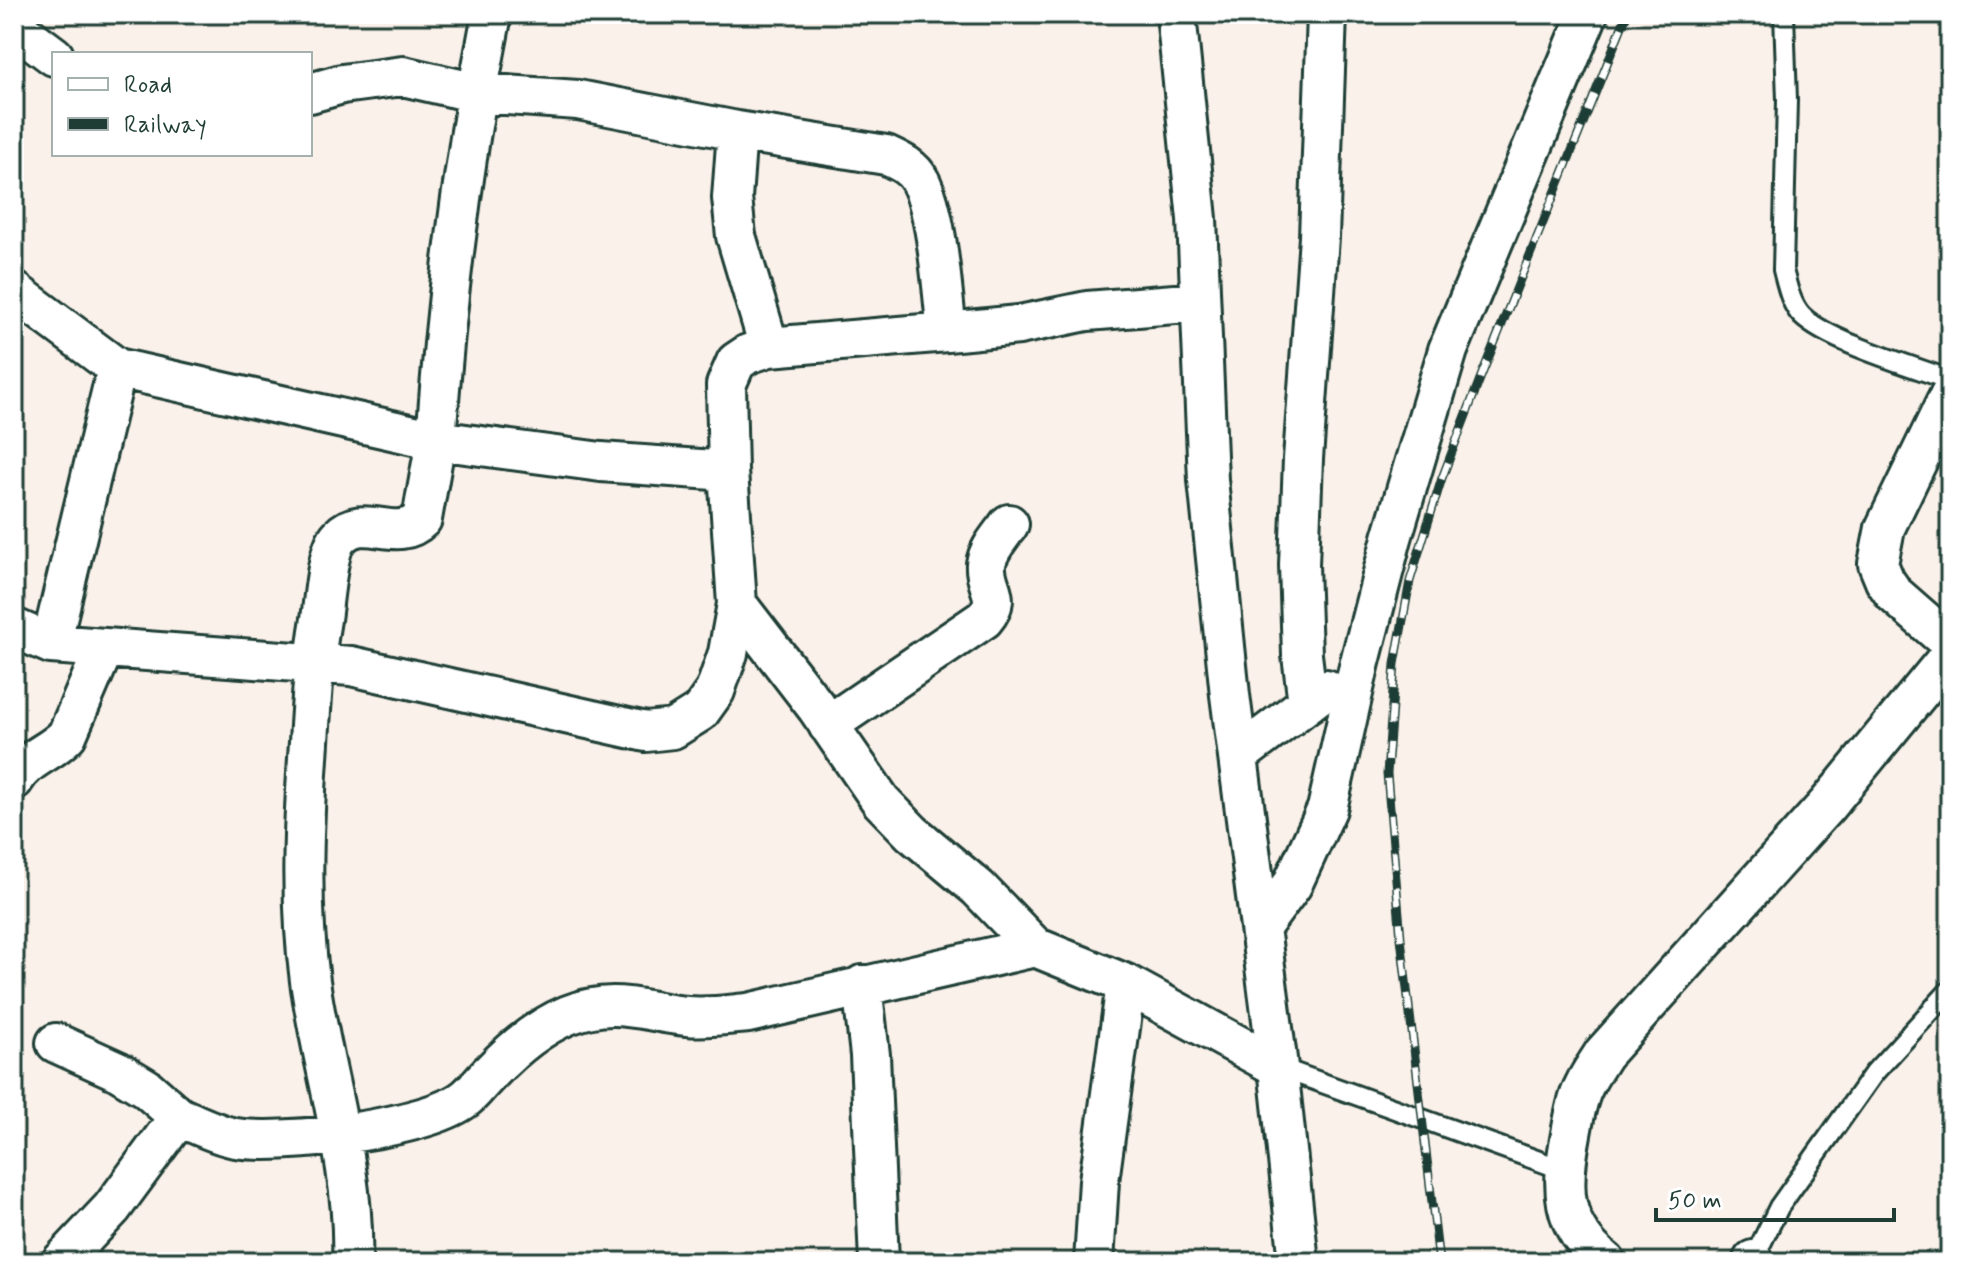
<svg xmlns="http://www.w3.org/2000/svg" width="1964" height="1276" font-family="Mynerve,sans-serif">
	<rect width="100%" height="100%" fill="#faf1ea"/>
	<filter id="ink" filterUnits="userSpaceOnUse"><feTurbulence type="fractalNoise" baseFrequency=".0125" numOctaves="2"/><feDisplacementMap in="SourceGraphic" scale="16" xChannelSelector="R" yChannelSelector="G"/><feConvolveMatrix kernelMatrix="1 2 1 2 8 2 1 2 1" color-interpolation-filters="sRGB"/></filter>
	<g filter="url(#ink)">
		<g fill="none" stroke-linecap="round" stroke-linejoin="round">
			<defs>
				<path id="lane" d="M 1784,14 L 1787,100 L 1783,270 C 1787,285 1791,305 1802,316 C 1829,342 1912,366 1950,380
					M 1278,1067 L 1564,1170
					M 1753,1260 L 1779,1207 L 1874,1073 L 1950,990"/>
				<path id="street" d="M 492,14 C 464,155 446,297 436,440 L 601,462 L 728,471
					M 1176,14 L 1197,219 L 1208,480 L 1230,695 L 1278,1067 L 1299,1262
					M 14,26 L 54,56
					M 310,93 L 342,84 L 403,76 L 477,93 L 578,100 L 737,131 L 886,155 C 899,161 913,167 920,181 C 938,215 942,292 947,332
					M 737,131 L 732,198 L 736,236 L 769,347
					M 14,291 L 117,368 L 436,440 L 422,519 C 396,545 365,510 339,537 C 327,550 324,600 321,619 C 313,665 311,711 308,758 C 303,832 300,907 310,981 C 323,1074 356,1167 352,1262
					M 117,368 L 51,644 L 351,666 L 646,732 L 673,729 L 700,712 L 715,691 L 728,653 L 737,604 L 728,471 L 726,385 L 736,362 L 748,354 L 769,347 L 947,332 L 1019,325 L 1087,311 L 1200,302
					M 1950,394 L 1885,528 L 1878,564 L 1885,581 L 1894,594 L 1950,643
					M 737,604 L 817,708 L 881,801 L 912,833 L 978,888 L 1035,947 L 1126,984 L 1278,1067
					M 14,628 L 51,644
					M 1308,703 L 1302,655 L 1299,565 L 1303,459 L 1319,237 L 1327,14
					M 828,725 L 984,619 C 1004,596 984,588 986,564 C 988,549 1001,536 1009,524
					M 1239,755 L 1326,689
					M 14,780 C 26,758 51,753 67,735 L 104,649
					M 1261,927 L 1292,885 L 1327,809 L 1360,662 L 1392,538 L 1448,350 L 1588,14
					M 862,985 L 870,1055 L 879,1262
					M 56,1043 L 118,1071 L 146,1088 L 179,1117
					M 61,1262 L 112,1208 L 179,1117 C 197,1124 217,1135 236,1138 C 283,1146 429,1128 466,1098 C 475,1091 482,1080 491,1072 C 513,1049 539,1027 568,1015 C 615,996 643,1012 687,1016 C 708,1018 727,1015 748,1013 L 1035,947
					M 1094,1262 L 1099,1181 L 1126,984
					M 1606,1262 C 1559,1226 1561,1186 1571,1134 C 1574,1118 1577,1099 1584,1086 C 1589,1075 1597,1064 1603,1054 L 1827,805 L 1950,655
					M 1752,1262 L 1753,1260"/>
			</defs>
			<use href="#lane" stroke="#1f3d34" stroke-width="24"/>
			<use href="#street" stroke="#1f3d34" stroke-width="44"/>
			<use href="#lane" stroke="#fff" stroke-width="18"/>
			<use href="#street" stroke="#fff" stroke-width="38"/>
			<defs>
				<path id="rail" d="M 1439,1262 L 1401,938 L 1387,774 L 1395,664 L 1410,581 L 1442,478 L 1480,379 L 1627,14"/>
			</defs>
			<use href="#rail" stroke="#1f3d34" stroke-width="9"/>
			<use href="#rail" stroke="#fff" stroke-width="6" stroke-dasharray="18" stroke-linecap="butt"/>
		</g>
	</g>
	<rect width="1964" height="1276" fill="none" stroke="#fff" stroke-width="48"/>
	<rect x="24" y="24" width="1916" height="1228" fill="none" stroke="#1f3d34" stroke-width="3" filter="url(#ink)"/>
	<rect x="52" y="52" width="260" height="104" fill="#ffffff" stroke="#a5b1ae" stroke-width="2"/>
	<rect x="68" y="78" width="40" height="12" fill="#ffffff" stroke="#a5b1ae" stroke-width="2"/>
	<text x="124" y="92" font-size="24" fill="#1f3d34">Road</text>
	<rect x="68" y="118" width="40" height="12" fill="#1f3d34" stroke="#a5b1ae" stroke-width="2"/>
	<text x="124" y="132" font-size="24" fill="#1f3d34">Railway</text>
	<path d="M1656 1208v12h238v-12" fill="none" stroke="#1f3d34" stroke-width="4"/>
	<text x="1668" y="1208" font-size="24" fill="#1f3d34" stroke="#ffffff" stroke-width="6" paint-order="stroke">50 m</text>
</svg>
